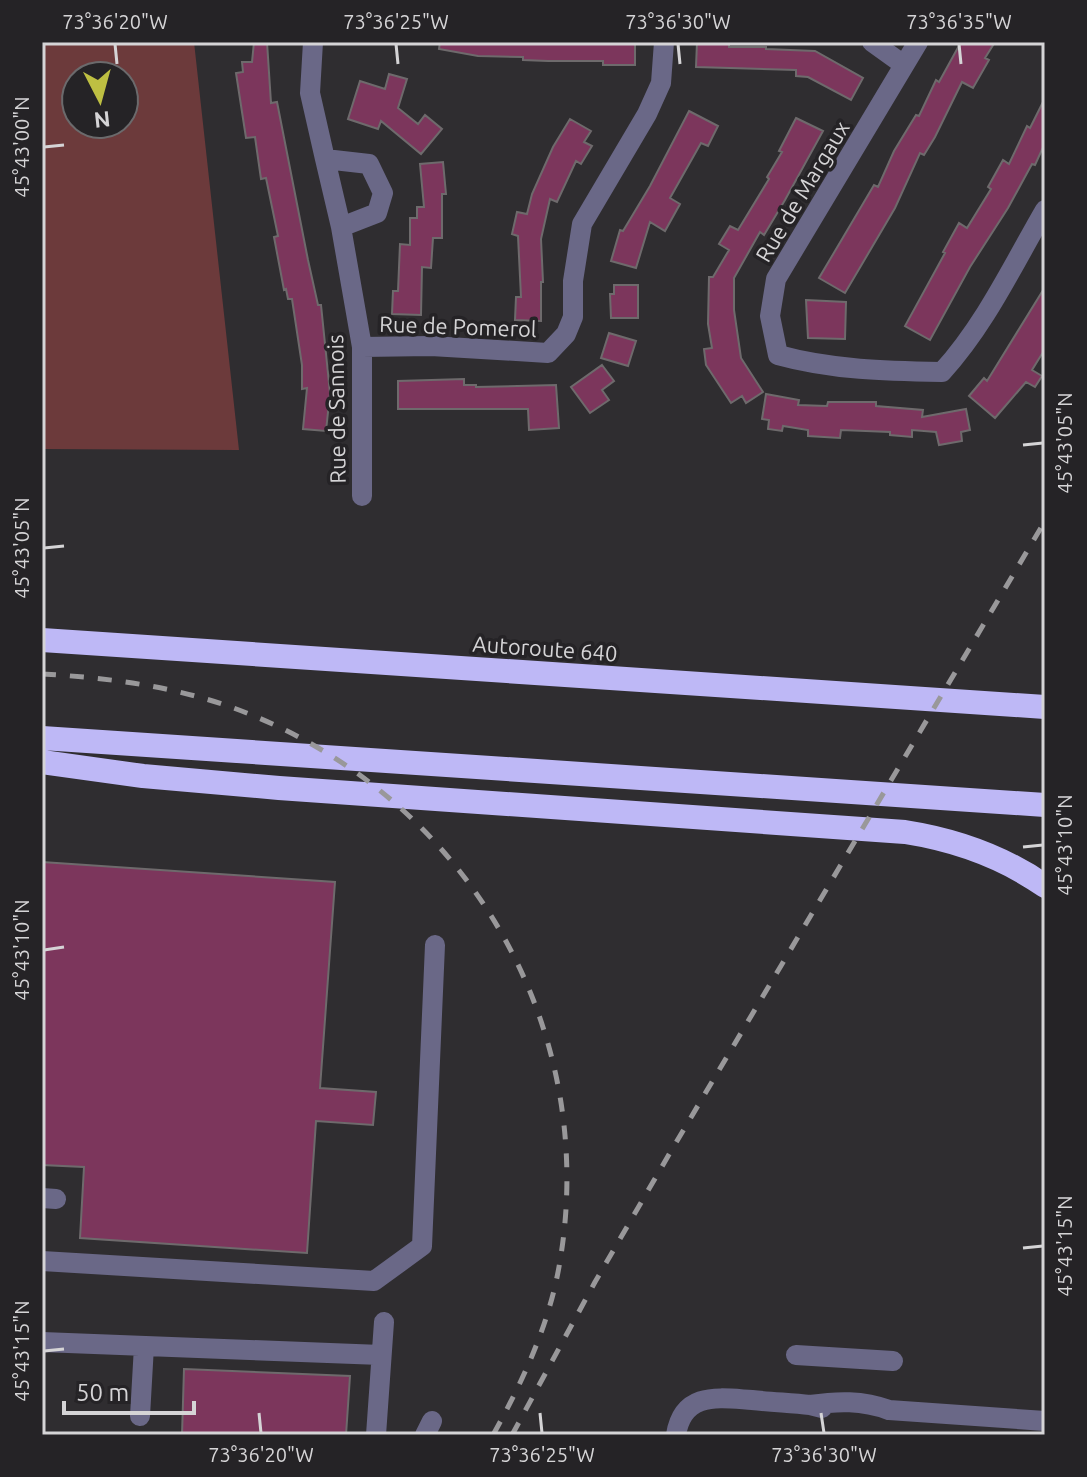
<svg xmlns="http://www.w3.org/2000/svg" width="1087" height="1477" font-family="Ubuntu,sans-serif">
	<rect width="100%" height="100%" fill="#2f2d30"/>
	<path fill="#6c3a3b" fill-rule="evenodd" d="M 42,42 L 194,42 L 239,450 L 42,449 ZM 76,76 L 124,76 L 124,124 L 76,124 Z"/>
	<path fill="#7c365c" stroke="#6e6a6c" stroke-width="2" d="M 254,42 L 267,42 L 271,103 L 277,102 L 308,260 L 318,305 L 321,305 L 330,393 L 326,431 L 303,429 L 307,388 L 302,389 L 302,365 L 292,299 L 288,299 L 286,289 L 284,290 L 274,237 L 278,236 L 266,178 L 261,179 L 255,137 L 246,138 L 236,73 L 243,72 L 242,62 L 252,62 Z
		M 440,42 L 635,42 L 635,65 L 603,65 L 603,61 L 548,61 L 523,60 L 523,57 L 478,56 L 439,49 Z
		M 697,42 L 729,43 L 729,47 L 766,47 L 766,49 L 815,51 L 863,78 L 851,100 L 808,77 L 796,76 L 796,70 L 696,67 Z
		M 961,42 L 995,42 L 985,58 L 989,60 L 973,88 L 962,82 L 935,137 L 924,155 L 920,153 L 895,208 L 845,293 L 819,278 L 874,185 L 878,187 L 894,151 L 916,115 L 919,116 L 936,80 L 939,82 Z
		M 389,74 L 407,79 L 398,108 L 418,124 L 425,115 L 442,129 L 421,154 L 381,121 L 378,129 L 348,119 L 360,81 L 385,89 Z
		M 1045,98 L 1045,143 L 1035,165 L 1032,164 L 1008,208 L 970,267 L 930,340 L 905,326 L 945,253 L 943,252 L 959,223 L 967,228 L 991,189 L 988,187 L 1003,160 L 1009,164 L 1027,126 L 1030,128 Z
		M 689,111 L 718,126 L 708,146 L 701,143 L 670,198 L 680,204 L 665,231 L 650,222 L 636,268 L 611,261 L 620,230 L 623,231 L 650,186 Z
		M 796,118 L 823,131 L 785,200 L 764,235 L 760,232 L 734,278 L 734,310 L 741,358 L 763,392 L 746,403 L 742,396 L 731,403 L 706,365 L 704,349 L 712,348 L 708,324 L 709,277 L 713,277 L 729,250 L 719,244 L 730,226 L 738,230 L 769,179 L 767,177 L 782,152 L 779,151 Z
		M 570,119 L 591,131 L 584,142 L 592,146 L 581,164 L 576,161 L 557,202 L 550,199 L 541,239 L 543,282 L 541,282 L 541,321 L 515,320 L 516,297 L 521,297 L 518,236 L 512,234 L 517,212 L 527,214 L 532,194 L 553,147 Z
		M 443,162 L 446,194 L 442,194 L 442,238 L 433,238 L 431,268 L 422,267 L 421,315 L 392,314 L 393,291 L 398,291 L 400,244 L 410,245 L 410,218 L 417,218 L 417,207 L 424,207 L 420,164 Z
		M 614,285 L 638,285 L 638,318 L 611,318 L 610,294 L 614,294 Z
		M 1045,287 L 1045,349 L 1032,370 L 1042,376 L 1035,387 L 1026,382 L 995,418 L 969,396 L 984,378 L 987,381 Z
		M 806,300 L 846,302 L 845,339 L 808,338 Z
		M 609,333 L 636,341 L 628,366 L 601,358 Z
		M 602,365 L 614,381 L 602,390 L 609,400 L 590,413 L 571,387 Z
		M 464,379 L 464,385 L 476,385 L 476,387 L 556,385 L 559,428 L 529,430 L 528,409 L 398,409 L 398,381 Z
		M 766,394 L 799,400 L 798,405 L 827,406 L 828,402 L 876,402 L 876,406 L 923,410 L 922,417 L 966,409 L 970,430 L 961,432 L 962,441 L 939,445 L 936,432 L 912,430 L 912,437 L 890,435 L 890,432 L 841,430 L 840,438 L 808,436 L 808,430 L 783,426 L 782,431 L 768,429 L 769,420 L 762,419 Z
		M 42,862 L 335,882 L 320,1088 L 376,1092 L 373,1125 L 316,1121 L 307,1253 L 80,1238 L 84,1167 L 42,1165 Z
		M 184,1369 L 350,1376 L 346,1435 L 182,1435 Z"/>
	<g fill="none" stroke-linecap="round" stroke-linejoin="round">
		<path stroke="#6a6887" stroke-width="20" d="M 313,42 L 310,93 L 325,159 L 369,164 L 383,193 L 377,213 L 341,227 L 362,347 L 362,496
			M 872,42 L 904,65
			M 918,42 L 776,279 L 770,316 L 778,355 C 832,370 887,371 942,372 C 985,325 1013,265 1045,210
			M 325,159 L 341,227
			M 362,347 L 431,346 L 548,353 L 566,334 L 573,317 L 573,281 L 582,224 L 647,114 L 661,83 L 664,42
			M 42,1198 L 56,1199
			M 42,1261 L 374,1281 L 422,1246 L 435,945
			M 42,1342 L 381,1355
			M 796,1355 L 893,1361
			M 810,1405 C 837,1401 862,1400 889,1410 L 1045,1421
			M 140,1416 L 144,1346
			M 376,1435 L 384,1322
			M 425,1435 L 432,1421
			M 676,1435 C 683,1391 719,1398 752,1400 C 771,1402 790,1403 810,1405 L 822,1408"/>
		<path stroke="#beb8f6" stroke-width="24" d="M 42,640 L 1045,707
			M 42,738 L 1045,805
			M 42,762 L 143,776 L 279,788 L 905,832 C 956,840 1002,856 1045,886"/>
		<path stroke="#99989a" stroke-width="5" stroke-dasharray="14 14" stroke-linecap="butt" d="M 42,674 C 114,678 188,688 254,716 C 470,805 599,1030 560,1261 C 550,1323 523,1381 493,1435
			M 512,1435 L 595,1282 L 671,1151 L 1045,521"/>
	</g>
	<path fill="none" stroke="#d5d4d6" stroke-width="3" d="M 115,44 L 117,64M 396,44 L 398,64M 678,44 L 680,64M 959,44 L 961,64M 44,147 L 64,145M 1023,445 L 1043,443M 44,548 L 64,546M 1023,847 L 1043,845M 44,950 L 64,947M 1023,1248 L 1043,1246M 44,1351 L 64,1349M 259,1413 L 261,1433M 540,1413 L 542,1433M 821,1413 L 824,1433"/>
	<g text-anchor="middle" dominant-baseline="central" stroke-width="7" stroke-linejoin="round" paint-order="stroke">
		<g font-size="22" fill="#d5d4d6" stroke="#252326">
			<text transform="translate(802 191) rotate(-59)">Rue de Margaux</text>
			<text transform="translate(458 326) rotate(2)">Rue de Pomerol</text>
			<text transform="translate(336 409) rotate(-91)">Rue de Sannois</text>
			<text transform="translate(545 648) rotate(4)">Autoroute 640</text>
		</g>
	</g>
	<rect width="1087" height="1477" fill="none" stroke="#252326" stroke-width="88"/>
	<g transform="translate(100 100) rotate(174)"><circle r="38" fill="#252326" stroke="#6b6a6c" stroke-width="2"/>
	<path d="M0-6L14 30L0 20L-14 30Z" fill="#bebf42"/>
	<text y="-12" font-size="22" font-weight="bold" text-anchor="middle" fill="#d5d4d6">N</text>
	</g>
	<path d="M64 1401v12h130v-12" fill="none" stroke="#d5d4d6" stroke-width="4"/>
	<text x="76" y="1401" font-size="24" fill="#d5d4d6" stroke="#252326" stroke-width="6" paint-order="stroke">50 m</text>
	<rect x="44" y="44" width="999" height="1389" fill="none" stroke="#d5d4d6" stroke-width="3"/>
	<g font-size="20" text-anchor="middle" fill="#d5d4d6">
		<text x="115" y="29">73°36'20"W</text>
		<text x="396" y="29">73°36'25"W</text>
		<text x="678" y="29">73°36'30"W</text>
		<text x="959" y="29">73°36'35"W</text>
		<text transform="translate(22 147) rotate(-90)" y="7">45°43'00"N</text>
		<text transform="translate(1065 443) rotate(-90)" y="7">45°43'05"N</text>
		<text transform="translate(22 548) rotate(-90)" y="7">45°43'05"N</text>
		<text transform="translate(1065 845) rotate(-90)" y="7">45°43'10"N</text>
		<text transform="translate(22 950) rotate(-90)" y="7">45°43'10"N</text>
		<text transform="translate(1065 1246) rotate(-90)" y="7">45°43'15"N</text>
		<text transform="translate(22 1351) rotate(-90)" y="7">45°43'15"N</text>
		<text x="261" y="1462">73°36'20"W</text>
		<text x="542" y="1462">73°36'25"W</text>
		<text x="824" y="1462">73°36'30"W</text>
	</g>
</svg>
